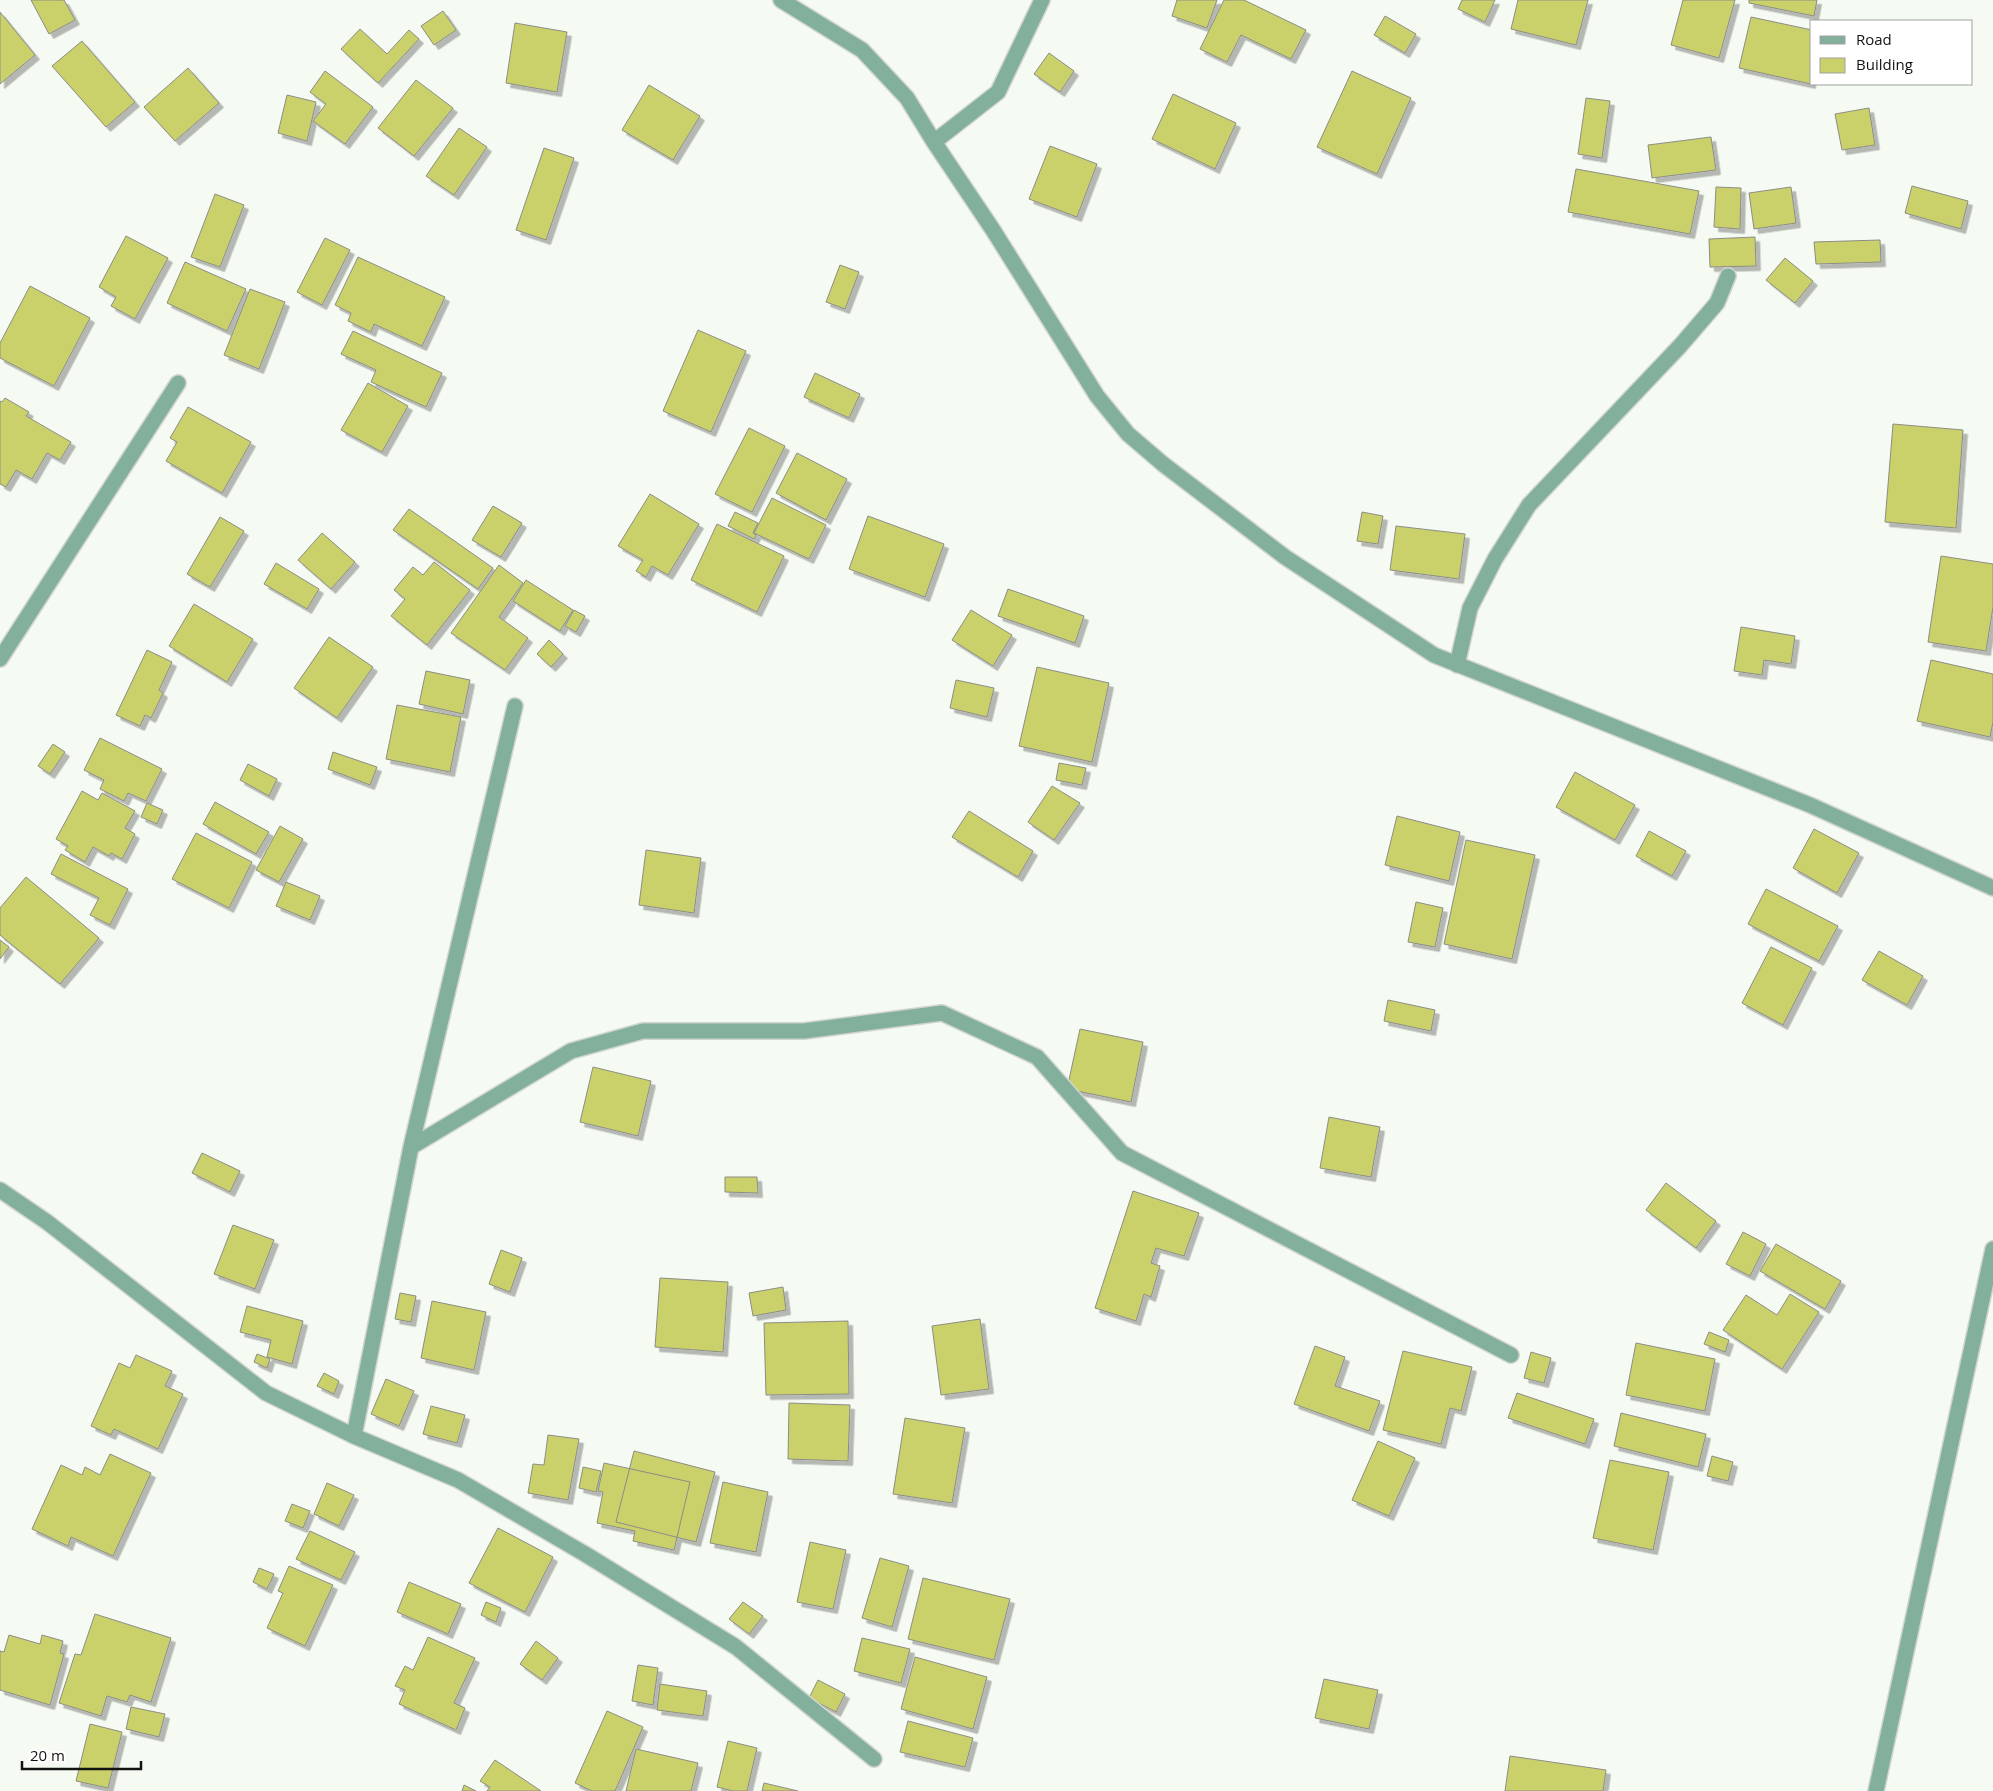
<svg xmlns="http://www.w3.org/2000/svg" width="1993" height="1791" font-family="'Open Sans',sans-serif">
	<defs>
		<filter id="shadow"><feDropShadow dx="4.5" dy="4.5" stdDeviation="0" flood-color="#0004"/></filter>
	</defs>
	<rect width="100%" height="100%" fill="#f5faf3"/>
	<path fill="#cad06a" stroke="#8c8d86" filter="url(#shadow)" d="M 31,0 L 64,0 L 75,20 L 49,34 Z
		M 1177,0 L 1217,0 L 1207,28 L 1172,16 Z
		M 1224,0 L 1244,0 L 1306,30 L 1291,59 L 1241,35 L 1227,62 L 1200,49 Z
		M 1462,0 L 1495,0 L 1485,22 L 1458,9 Z
		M 1518,0 L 1588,0 L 1576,45 L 1511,29 Z
		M 1683,0 L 1735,0 L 1719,58 L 1671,45 Z
		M 1749,0 L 1817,0 L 1814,16 L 1749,3 Z
		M 443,11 L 456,30 L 434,45 L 421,26 Z
		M 0,12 L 35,55 L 0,84 Z
		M 1385,16 L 1416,34 L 1405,53 L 1374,35 Z
		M 1751,17 L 1812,30 L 1811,84 L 1739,68 Z
		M 515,23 L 567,32 L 557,92 L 506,83 Z
		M 360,29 L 387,54 L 409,30 L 419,39 L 378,83 L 341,49 Z
		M 82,41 L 135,102 L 106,127 L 52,66 Z
		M 1049,53 L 1074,71 L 1060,92 L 1034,74 Z
		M 188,68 L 219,103 L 175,141 L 144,107 Z
		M 325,71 L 373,107 L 345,144 L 313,121 L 326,104 L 310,92 Z
		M 1352,71 L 1411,98 L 1377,174 L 1317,147 Z
		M 416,80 L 453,108 L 414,156 L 378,128 Z
		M 649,85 L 700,116 L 673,160 L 622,130 Z
		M 1173,94 L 1236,123 L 1215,169 L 1152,139 Z
		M 287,95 L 316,102 L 307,141 L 278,133 Z
		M 1586,98 L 1610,101 L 1602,158 L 1578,154 Z
		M 1869,108 L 1875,145 L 1842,150 L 1835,114 Z
		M 459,128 L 487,147 L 454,195 L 426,176 Z
		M 1711,137 L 1716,170 L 1652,178 L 1648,145 Z
		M 1050,146 L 1097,164 L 1077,217 L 1029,199 Z
		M 544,148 L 574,158 L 546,240 L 516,230 Z
		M 1576,169 L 1699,191 L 1690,234 L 1568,212 Z
		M 1912,186 L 1968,201 L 1961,229 L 1905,213 Z
		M 1716,187 L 1741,188 L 1740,229 L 1714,227 Z
		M 1791,187 L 1796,223 L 1754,229 L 1749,193 Z
		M 215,194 L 244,205 L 220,267 L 191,257 Z
		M 126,236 L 168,258 L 135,319 L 111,306 L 116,297 L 99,287 Z
		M 1755,237 L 1756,266 L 1710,267 L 1709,239 Z
		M 325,238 L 350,250 L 322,305 L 297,292 Z
		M 1880,240 L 1881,262 L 1816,264 L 1814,242 Z
		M 358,257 L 445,297 L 422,346 L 374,324 L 371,332 L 348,321 L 351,313 L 335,305 Z
		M 1785,258 L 1813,281 L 1795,303 L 1766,280 Z
		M 185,262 L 246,289 L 227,331 L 167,303 Z
		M 840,265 L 859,272 L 845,309 L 826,302 Z
		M 30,286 L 90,318 L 54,386 L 0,358 L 0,343 Z
		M 250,289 L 285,302 L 259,369 L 224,355 Z
		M 698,330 L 746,351 L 711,432 L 663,411 Z
		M 353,331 L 442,373 L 426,407 L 371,382 L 376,370 L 341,354 Z
		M 815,373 L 860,394 L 849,418 L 804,397 Z
		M 368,383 L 408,406 L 382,452 L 341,430 Z
		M 5,398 L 29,412 L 26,416 L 71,442 L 60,460 L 47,453 L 32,479 L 16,470 L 6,487 L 0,484 L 0,401 L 2,402 Z
		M 188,407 L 251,442 L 222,493 L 166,461 L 177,442 L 170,438 Z
		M 1893,424 L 1963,430 L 1956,528 L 1885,522 Z
		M 749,428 L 785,446 L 752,512 L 715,494 Z
		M 797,453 L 847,479 L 826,520 L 776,493 Z
		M 650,494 L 699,524 L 668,575 L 652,566 L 646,577 L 636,571 L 643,560 L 618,546 Z
		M 772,498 L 826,525 L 809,559 L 754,533 Z
		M 493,506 L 522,523 L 501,557 L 472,540 Z
		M 409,509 L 493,568 L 478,589 L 393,530 Z
		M 735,512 L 758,523 L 753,533 L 756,535 L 754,539 L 728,526 Z
		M 1362,512 L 1383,516 L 1378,544 L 1357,541 Z
		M 868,516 L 944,544 L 925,597 L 849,569 Z
		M 220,517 L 244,531 L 210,587 L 187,574 Z
		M 717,524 L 784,556 L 757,612 L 691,580 Z
		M 1396,526 L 1465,534 L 1459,579 L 1390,570 Z
		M 322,533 L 355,562 L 331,589 L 298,560 Z
		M 1941,556 L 1993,564 L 1993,607 L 1986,651 L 1928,642 Z
		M 434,562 L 470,590 L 427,645 L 391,616 L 405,599 L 394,590 L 413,567 L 423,575 Z
		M 276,563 L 319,589 L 307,609 L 264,584 Z
		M 499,565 L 523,583 L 499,617 L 528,638 L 505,670 L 451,633 Z
		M 526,580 L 573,610 L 560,631 L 513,601 Z
		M 1008,589 L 1084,616 L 1075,643 L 998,616 Z
		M 194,604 L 253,639 L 227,682 L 169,646 Z
		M 574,610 L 585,616 L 576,632 L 565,626 Z
		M 971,610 L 1012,635 L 993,666 L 952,640 Z
		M 1741,627 L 1795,636 L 1791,664 L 1764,660 L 1762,675 L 1734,671 Z
		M 329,637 L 373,667 L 337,718 L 294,688 Z
		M 549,640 L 563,654 L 551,667 L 537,654 Z
		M 147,650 L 172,662 L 159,690 L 163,693 L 151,718 L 145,715 L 140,726 L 116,715 Z
		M 1931,660 L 1993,674 L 1993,722 L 1990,737 L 1917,721 Z
		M 1037,667 L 1109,683 L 1092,762 L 1019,746 Z
		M 426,671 L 470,680 L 463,714 L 419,704 Z
		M 956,680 L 994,688 L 987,717 L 950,708 Z
		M 397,705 L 461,717 L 450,772 L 386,759 Z
		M 100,738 L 162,769 L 146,801 L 128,793 L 124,801 L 100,789 L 104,780 L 84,770 Z
		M 53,744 L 65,752 L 50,774 L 38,766 Z
		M 333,752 L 377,767 L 370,785 L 328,769 Z
		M 1059,763 L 1086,768 L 1082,785 L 1056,780 Z
		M 248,764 L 277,779 L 269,796 L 240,780 Z
		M 1575,772 L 1635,805 L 1615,840 L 1556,807 Z
		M 1052,786 L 1080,803 L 1054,840 L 1028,822 Z
		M 82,791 L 98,800 L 102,793 L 135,811 L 125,828 L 135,834 L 122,859 L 111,853 L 109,856 L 93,847 L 85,862 L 65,850 L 68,846 L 56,839 Z
		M 215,802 L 269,832 L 256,854 L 203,824 Z
		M 147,803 L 163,810 L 157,824 L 141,817 Z
		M 969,811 L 1033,851 L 1018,877 L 952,837 Z
		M 1397,816 L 1460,832 L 1449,881 L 1385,865 Z
		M 280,826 L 303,839 L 279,882 L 256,870 Z
		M 1814,829 L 1859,853 L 1837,893 L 1793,868 Z
		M 1649,831 L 1686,851 L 1672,876 L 1636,856 Z
		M 196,833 L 252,862 L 229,908 L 172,879 Z
		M 1466,840 L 1535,855 L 1512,959 L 1444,944 Z
		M 646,850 L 701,858 L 694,913 L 639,905 Z
		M 61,854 L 128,889 L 110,925 L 90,915 L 99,898 L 51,874 Z
		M 26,877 L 99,938 L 60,984 L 0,935 L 0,908 Z
		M 286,882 L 320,896 L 310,920 L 276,906 Z
		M 1766,889 L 1838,926 L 1819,961 L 1748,924 Z
		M 1416,902 L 1443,908 L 1435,947 L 1408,942 Z
		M 0,940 L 9,947 L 0,959 Z
		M 1771,947 L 1812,968 L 1783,1025 L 1742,1003 Z
		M 1879,951 L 1923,976 L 1907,1005 L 1862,980 Z
		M 1388,1000 L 1435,1010 L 1431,1031 L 1384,1021 Z
		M 1080,1029 L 1143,1042 L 1131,1102 L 1067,1089 Z
		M 593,1067 L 651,1081 L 638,1136 L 580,1122 Z
		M 1329,1117 L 1380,1127 L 1371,1177 L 1320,1168 Z
		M 202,1153 L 240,1171 L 230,1192 L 192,1173 Z
		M 725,1177 L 757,1177 L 758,1193 L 725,1192 Z
		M 1666,1183 L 1716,1221 L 1696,1248 L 1646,1210 Z
		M 1133,1191 L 1199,1213 L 1184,1256 L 1156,1248 L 1151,1263 L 1160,1266 L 1151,1297 L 1144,1294 L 1136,1321 L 1095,1308 Z
		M 233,1225 L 274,1240 L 255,1289 L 214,1274 Z
		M 1743,1232 L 1766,1244 L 1750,1276 L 1726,1264 Z
		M 1776,1244 L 1841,1281 L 1825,1309 L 1760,1271 Z
		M 501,1250 L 522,1258 L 510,1292 L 489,1284 Z
		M 660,1278 L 728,1282 L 723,1352 L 655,1347 Z
		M 783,1287 L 786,1310 L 753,1316 L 749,1293 Z
		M 400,1293 L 416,1296 L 411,1322 L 395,1319 Z
		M 1790,1294 L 1819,1312 L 1782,1369 L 1723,1330 L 1746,1295 L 1777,1315 Z
		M 432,1301 L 486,1312 L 474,1370 L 421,1358 Z
		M 247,1306 L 303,1321 L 292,1364 L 267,1357 L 271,1340 L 240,1332 Z
		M 980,1319 L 989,1389 L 941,1395 L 932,1326 Z
		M 848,1321 L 849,1394 L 766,1395 L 764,1323 Z
		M 1709,1332 L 1729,1340 L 1725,1352 L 1704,1344 Z
		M 1636,1343 L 1715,1359 L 1705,1411 L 1626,1395 Z
		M 1315,1346 L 1345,1357 L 1335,1386 L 1380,1401 L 1369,1431 L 1294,1404 Z
		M 1403,1351 L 1472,1367 L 1461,1411 L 1450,1408 L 1441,1444 L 1383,1430 Z
		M 1531,1352 L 1551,1358 L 1544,1383 L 1524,1378 Z
		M 257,1354 L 270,1359 L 267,1368 L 254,1362 Z
		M 136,1355 L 172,1371 L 165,1386 L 183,1394 L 158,1449 L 114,1429 L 111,1435 L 91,1426 L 119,1363 L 130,1368 Z
		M 324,1373 L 339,1381 L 334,1394 L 317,1386 Z
		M 386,1379 L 414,1391 L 399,1426 L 371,1414 Z
		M 1517,1393 L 1594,1419 L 1585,1444 L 1508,1418 Z
		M 789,1403 L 850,1405 L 848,1461 L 788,1459 Z
		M 431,1406 L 465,1415 L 457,1443 L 423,1434 Z
		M 1621,1413 L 1706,1434 L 1698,1467 L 1614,1446 Z
		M 905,1418 L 965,1428 L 952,1503 L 893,1494 Z
		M 548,1435 L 579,1439 L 568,1500 L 528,1493 L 533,1464 L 544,1465 Z
		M 1378,1441 L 1415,1458 L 1389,1516 L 1352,1500 Z
		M 634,1451 L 715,1472 L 696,1542 L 616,1522 Z
		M 110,1454 L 151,1473 L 113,1556 L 71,1537 L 68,1546 L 32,1529 L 61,1465 L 82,1475 L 85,1467 L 100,1475 Z
		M 1712,1456 L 1733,1462 L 1728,1481 L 1707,1476 Z
		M 1610,1460 L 1669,1472 L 1653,1550 L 1593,1538 Z
		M 604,1463 L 690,1482 L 674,1550 L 633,1541 L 635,1531 L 597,1523 L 603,1492 L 598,1491 Z
		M 583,1467 L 601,1471 L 596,1492 L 579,1488 Z
		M 723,1482 L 768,1492 L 756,1552 L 710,1543 Z
		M 327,1483 L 354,1495 L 339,1526 L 314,1514 Z
		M 292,1504 L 310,1511 L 303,1528 L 285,1521 Z
		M 498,1528 L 553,1557 L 525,1612 L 469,1583 Z
		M 310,1531 L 355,1552 L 341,1580 L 296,1559 Z
		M 810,1542 L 846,1550 L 833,1609 L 797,1602 Z
		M 880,1558 L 909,1566 L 892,1627 L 862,1618 Z
		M 289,1566 L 333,1585 L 305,1646 L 267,1628 L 283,1593 L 278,1591 Z
		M 259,1568 L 274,1574 L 267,1589 L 253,1582 Z
		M 923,1578 L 1010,1599 L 994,1660 L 908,1639 Z
		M 409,1582 L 461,1604 L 448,1634 L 397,1612 Z
		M 486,1602 L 501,1608 L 496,1622 L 481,1615 Z
		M 743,1602 L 763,1616 L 749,1634 L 729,1619 Z
		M 95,1614 L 171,1638 L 151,1702 L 130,1695 L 127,1702 L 107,1696 L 101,1716 L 59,1703 L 75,1654 L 81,1655 Z
		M 9,1635 L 40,1644 L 42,1635 L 63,1641 L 60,1653 L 64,1654 L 50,1705 L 0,1690 L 0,1651 L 4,1652 Z
		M 428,1637 L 475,1658 L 454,1703 L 465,1708 L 456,1730 L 399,1704 L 405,1690 L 395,1686 L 405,1666 L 413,1670 Z
		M 862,1638 L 910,1649 L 901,1683 L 854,1671 Z
		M 536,1641 L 558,1658 L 542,1680 L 520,1664 Z
		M 915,1657 L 987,1677 L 973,1729 L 901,1709 Z
		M 638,1665 L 658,1668 L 653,1705 L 632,1701 Z
		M 1324,1679 L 1378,1690 L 1369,1729 L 1315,1718 Z
		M 818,1680 L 845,1694 L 836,1712 L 809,1698 Z
		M 660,1684 L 707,1691 L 703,1716 L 657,1710 Z
		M 131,1707 L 165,1714 L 159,1737 L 126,1729 Z
		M 607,1711 L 643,1727 L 615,1791 L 592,1791 L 575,1783 Z
		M 908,1721 L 973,1738 L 965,1767 L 900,1752 Z
		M 90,1724 L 122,1732 L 108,1788 L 76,1781 Z
		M 728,1741 L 757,1748 L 747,1791 L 733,1791 L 717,1787 Z
		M 636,1749 L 698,1763 L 691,1791 L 626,1791 Z
		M 1510,1756 L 1606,1770 L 1603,1791 L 1505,1791 Z
		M 495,1760 L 541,1791 L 487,1791 L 490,1787 L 480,1781 Z
		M 764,1783 L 798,1791 L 762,1791 Z
		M 464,1785 L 476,1791 L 462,1791 Z"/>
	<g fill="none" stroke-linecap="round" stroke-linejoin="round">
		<defs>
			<path id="minor" d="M 781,0 L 862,50 L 907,98 L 934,142 L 993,230 L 1097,396 L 1128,434 L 1163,464 L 1285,557 L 1434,655 L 1810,805 L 1993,888
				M 934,142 L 998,92 L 1042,0
				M 0,659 L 178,383
				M 1457,665 L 1470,608 L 1495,559 L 1529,505 L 1680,346 L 1717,303 L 1728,276
				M 411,1147 L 571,1051 L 643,1031 L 804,1031 L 942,1013 L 1037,1057 L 1122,1153 L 1511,1355
				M 0,1190 L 47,1222 L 266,1393 L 354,1436 L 458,1480 L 585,1554 L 736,1647 L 874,1759
				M 354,1436 L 411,1147 L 515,706
				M 1876,1791 L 1993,1249"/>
		</defs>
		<use href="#minor" stroke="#d1d5cf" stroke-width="18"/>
		<use href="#minor" stroke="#82b09c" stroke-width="15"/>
	</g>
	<rect x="1810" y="20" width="162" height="65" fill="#ffffff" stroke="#a0a1a0"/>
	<rect x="1820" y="36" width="25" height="8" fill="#82b09c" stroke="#a0a1a0"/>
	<text x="1856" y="45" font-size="15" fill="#121411">Road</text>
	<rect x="1820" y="58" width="25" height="15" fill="#cad06a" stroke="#a0a1a0"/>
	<text x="1856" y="70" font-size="15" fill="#121411">Building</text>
	<path d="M22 1761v8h119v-8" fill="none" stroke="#121411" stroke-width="2.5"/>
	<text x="30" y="1761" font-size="15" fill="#121411" stroke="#ffffff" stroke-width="4" paint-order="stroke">20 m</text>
</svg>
